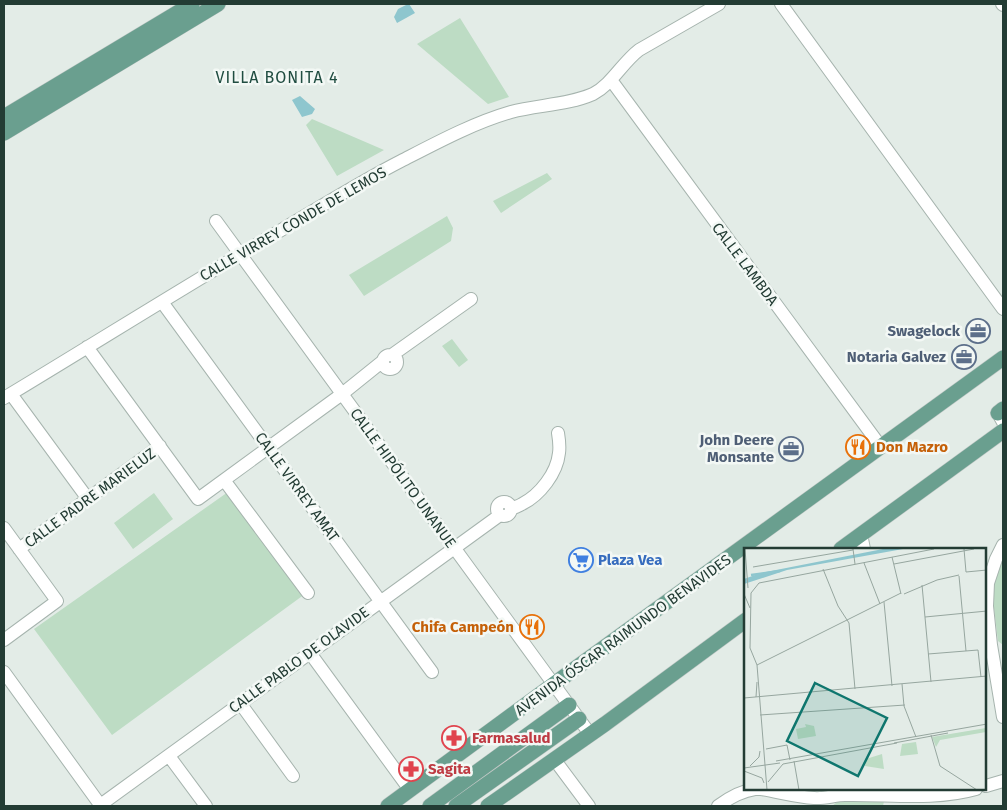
<svg xmlns="http://www.w3.org/2000/svg" width="1007" height="810" font-family="'Fira Sans',sans-serif">
	<rect width="100%" height="100%" fill="#e3ece7"/>
	<path fill="#bddcc4" d="M 460,18 L 509,97 L 488,104 L 417,44 Z
		M 312,119 L 384,150 L 337,176 L 306,125 Z
		M 547,173 L 552,179 L 501,213 L 493,201 Z
		M 447,216 L 453,228 L 451,241 L 364,296 L 349,275 Z
		M 452,339 L 468,360 L 459,367 L 442,346 Z
		M 228,492 L 305,594 L 112,735 L 34,629 Z
		M 154,493 L 173,519 L 133,549 L 114,523 Z
		M 1003,558 L 1003,645 L 998,641 L 993,600 L 994,579 Z
		M 884,801 L 883,806 L 832,806 L 837,802 Z"/>
	<path fill="#8ec6ce" d="M 408,4 L 409,4 L 415,13 L 397,23 L 394,17 L 398,9 Z
		M 300,96 L 315,109 L 312,114 L 302,117 L 292,100 Z"/>
	<g fill="none" stroke-linecap="round" stroke-linejoin="round">
		<defs>
			<path id="minor" d="M 781,4 L 1003,309
				M 1002,4 L 1003,5
				M 611,80 L 881,447
				M 216,221 L 590,734
				M 162,302 L 432,672
				M 87,347 L 198,499 L 342,394 L 383,361
				M383 362a7 7 0 1 1 14 0a7 7 0 1 1-14 0Z
				M 392,355 L 471,299
				M 11,394 L 88,499
				M 4,398 C 97,342 189,284 283,229 C 322,206 360,182 401,161 C 436,143 473,123 511,112 C 537,105 568,105 593,94 C 612,84 622,63 639,50 L 719,4
				M 998,413 L 1003,422
				M 224,480 L 308,593
				M497 509a7 7 0 1 1 14 0a7 7 0 1 1-14 0Z
				M 511,509 C 515,507 519,506 522,504 C 540,495 557,473 559,453 C 560,446 559,439 558,433
				M 4,528 L 57,601 L 4,640
				M 861,534 L 864,549
				M 1003,545 L 996,559 L 988,583 L 987,606 L 991,645 L 1003,717
				M 19,549 L 160,446
				M 310,653 L 410,790
				M 4,672 L 101,806
				M 240,703 L 293,776
				M 169,756 L 206,806
				M 554,759 L 589,806
				M 986,786 L 1003,781
				M 761,789 C 779,792 797,797 814,798 C 825,799 835,795 845,795 C 889,794 933,801 976,789
				M 99,806 L 500,515
				M 718,806 C 729,798 741,791 755,789"/>
			<path id="major" d="M 4,117 L 192,4
				M 4,133 L 218,4
				M 998,413 L 1003,409
				M 841,549 L 1003,431
				M 388,806 L 569,673 L 1003,358
				M 430,806 L 569,705
				M 456,806 L 579,719
				M 488,806 L 605,724 L 746,620"/>
		</defs>
		<use href="#minor" stroke="#a6b4ae" stroke-width="14"/>
		<use href="#major" stroke="#c1c8c6" stroke-width="16"/>
		<use href="#minor" stroke="#fff" stroke-width="12"/>
		<use href="#major" stroke="#6a9f8f" stroke-width="15"/>
	</g>
	<defs>
		<symbol id="office-ring" viewBox="-11 -11 22 22"><circle r="9.5" fill="#f3f8f5" stroke="#5c6f8a" stroke-width="1.5"/><path d="M-6-3h4V-5.5h4V-3h4V5H-6ZM-1-4.5V-3h2v-1.5ZM-6 0V1H6V0Z" fill="#5c6f8a"/></symbol>
		<symbol id="restaurant-ring" viewBox="-11 -11 22 22"><circle r="9.5" fill="#f3f8f5" stroke="#e8710a" stroke-width="1.5"/><path d="M-5-6h1v4h1v-4h1v4h1v-4h1v5L-1.5 .5V6h-2V.5L-5-1ZM5-6V6H3V1.5H1.5Q1.5-4 5-6Z" fill="#e8710a"/></symbol>
		<symbol id="supermarket-ring" viewBox="-11 -11 22 22"><circle r="9.5" fill="#f3f8f5" stroke="#3f7fe0" stroke-width="1.5"/><path d="M-6-5.5h2.5l.6 2H6L4.5 2H-2.5L-4.4-4H-6ZM-1.5 3.2a1.3 1.3 0 1 0 .1 0ZM3 3.2a1.3 1.3 0 1 0 .1 0Z" fill="#3f7fe0"/></symbol>
		<symbol id="pharmacy-ring" viewBox="-11 -11 22 22"><circle r="9.5" fill="#f3f8f5" stroke="#e0444e" stroke-width="1.5"/><path d="M-2-6h4v4h4v4h-4v4h-4v-4h-4v-4h4Z" fill="#e0444e"/></symbol>
	</defs>
	<g fill-rule="evenodd">
		<use href="#office-ring" x="964" y="317" width="28" height="28"/>
		<use href="#office-ring" x="950" y="343" width="28" height="28"/>
		<use href="#restaurant-ring" x="844" y="433" width="28" height="28"/>
		<use href="#office-ring" x="777" y="435" width="28" height="28"/>
		<use href="#supermarket-ring" x="567" y="546" width="28" height="28"/>
		<use href="#restaurant-ring" x="518" y="613" width="28" height="28"/>
		<use href="#pharmacy-ring" x="440" y="724" width="28" height="28"/>
		<use href="#pharmacy-ring" x="397" y="755" width="28" height="28"/>
	</g>
	<g text-anchor="middle" dominant-baseline="central" stroke-width="5" stroke-linejoin="round" paint-order="stroke">
		<g font-size="15" fill="#233c34" stroke="#f3f8f5">
			<text transform="translate(293 224) rotate(-30)">CALLE VIRREY CONDE DE LEMOS</text>
			<text transform="translate(745 264) rotate(53)">CALLE LAMBDA</text>
			<text transform="translate(403 478) rotate(54)">CALLE HIPÓLITO UNANUE</text>
			<text transform="translate(297 487) rotate(54)">CALLE VIRREY AMAT</text>
			<text transform="translate(90 498) rotate(-36)">CALLE PADRE MARIELUZ</text>
			<text transform="translate(623 635) rotate(-36)">AVENIDA ÓSCAR RAIMUNDO BENAVIDES</text>
			<text transform="translate(299 660) rotate(-36)">CALLE PABLO DE OLAVIDE</text>
		</g>
		<g font-size="15" font-weight="bold" fill="#4e5e75" stroke="#f3f8f5" text-anchor="end">
			<text x="960" y="331">Swagelock</text>
			<text x="946" y="357">Notaria Galvez</text>
			<text x="774" y="440">John Deere<tspan x="774" dy="17">Monsante</tspan></text>
		</g>
		<g font-size="15" font-weight="bold" fill="#c56008" stroke="#f3f8f5" text-anchor="start">
			<text x="876" y="447">Don Mazro</text>
			<text x="514" y="627" text-anchor="end">Chifa Campeón</text>
		</g>
		<g font-size="15" font-weight="bold" fill="#366cbe" stroke="#f3f8f5" text-anchor="start">
			<text x="598" y="560">Plaza Vea</text>
		</g>
		<g font-size="15" font-weight="bold" fill="#be3a42" stroke="#f3f8f5" text-anchor="start">
			<text x="472" y="738">Farmasalud</text>
			<text x="428" y="769">Sagita</text>
		</g>
		<g font-size="16" letter-spacing="1" fill="#204d41" stroke="#f3f8f5">
			<text x="277" y="77">VILLA BONITA 4</text>
		</g>
	</g>
	<g transform="translate(744 548)">
		<rect width="242" height="242" fill="#e3ece7"/>
		<path d="M 61,176 L 70,178 L 72,188 L 54,191 L 52,181 L 62,179 ZM 242,180 L 242,184 L 196,192 L 192,199 L 188,189 ZM 172,194 L 174,206 L 156,208 L 158,196 ZM 138,206 L 140,221 L 121,218 L 122,211 Z" fill="#bddcc4"/>
		<path d="M 139,1 L 159,1 L 43,22 L 0,36 L 0,31 L 17,25 Z" fill="#8ec6ce"/>
		<path fill="none" stroke="#8ec6ce" stroke-width="2.5" d="M 7,27 L 36,23"/>
		<path fill="none" stroke="#96a69f" stroke-width="1" d="M 1,1 L 4,40M 109,1 L 111,16M 220,1 L 222,24 L 243,22M 148,9 L 157,46M 120,15 L 136,56M 150,16 L 230,1M 9,19 L 109,2M 79,21 L 94,58 L 105,75 L 111,141M 215,28 L 222,103M 178,37 L 187,134M 7,45 L 6,100 L 13,117 L 23,242M 7,45 L 15,35 L 190,1M 0,46 L 6,60M 160,46 L 193,32 L 215,27M 140,54 L 148,138M 181,69 L 243,63M 184,106 L 234,102 L 237,129M 13,117 L 157,45M 158,136 L 160,158 L 172,189M 12,149 L 13,134M 0,150 L 243,128M 16,167 L 161,157M 187,187 L 196,218 L 233,242M 150,195 L 204,185M 22,201 L 43,197 L 46,212M 32,213 L 243,176M 50,213 L 55,242M 6,218 L 15,209 L 16,203M 0,220 L 36,215M 0,223 L 18,230 L 20,235M 24,234 L 39,216 L 153,195"/>
		<path fill="#0f766e" fill-opacity="0.15" stroke="#0f766e" stroke-width="2.5" d="M 71,135 L 143,170 L 114,228 L 43,193 Z"/>
		<rect width="242" height="242" fill="none" stroke="#233c34" stroke-width="2.5"/>
	</g>
	<rect width="1007" height="810" fill="none" stroke="#233c34" stroke-width="10"/>
</svg>
